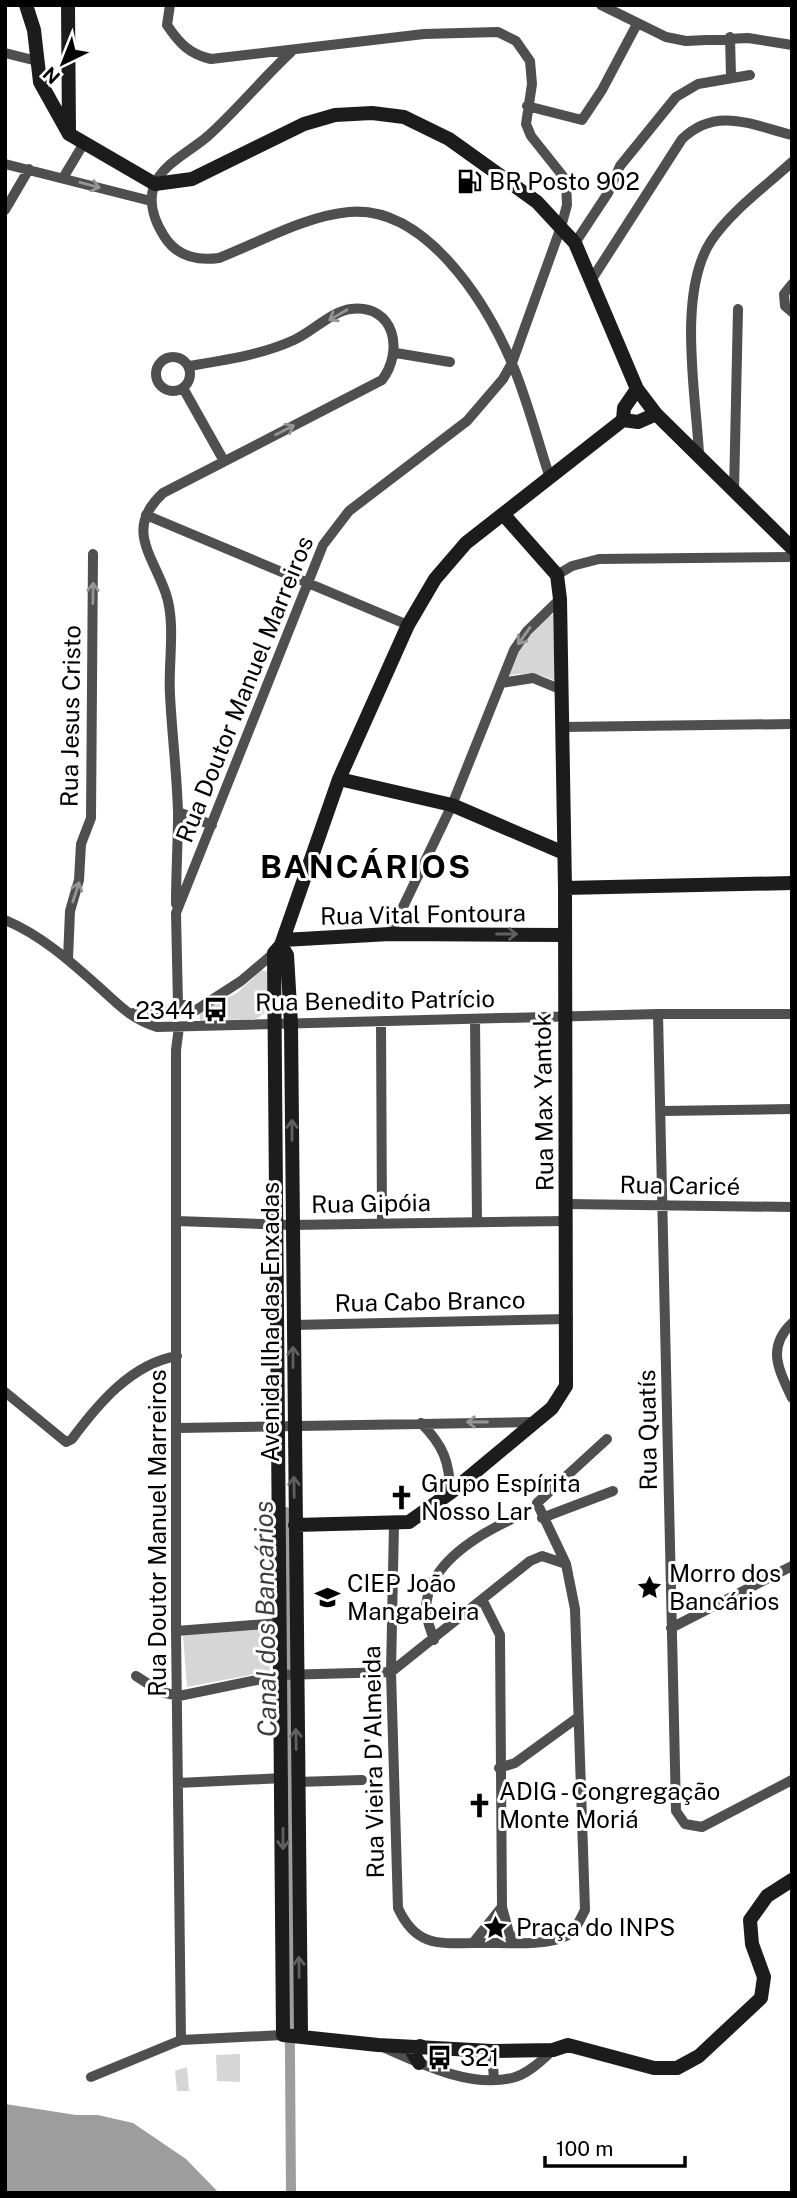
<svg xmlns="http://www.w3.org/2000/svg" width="797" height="2198" font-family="'Public Sans',sans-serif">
	<rect width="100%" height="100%" fill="#fff"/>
	<path fill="#d6d6d6" d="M 553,615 L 555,681 C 538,672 525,672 507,676 C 514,653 530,635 546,616 Z
		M 262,970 L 268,972 C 268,989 274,1012 255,1019 L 200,1021 L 200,1011 L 237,993 Z
		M 267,1629 L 270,1671 L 187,1687 L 183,1635 Z
		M 240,2054 L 240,2082 L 217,2081 L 216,2055 Z
		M 187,2067 L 189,2091 L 177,2091 L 175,2071 Z"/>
	<path fill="#9d9d9d" d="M 5,2104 L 76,2115 L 98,2115 L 133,2123 L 186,2159 L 219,2193 L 5,2193 Z"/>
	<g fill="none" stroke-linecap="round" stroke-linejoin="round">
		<path stroke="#9d9d9d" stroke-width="10" d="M 286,1512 L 291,2193"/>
		<path stroke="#4f4f4f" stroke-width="10" d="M 170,5 L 167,25 C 179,43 189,54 211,59 L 424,34 L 498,32 L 516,41 L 530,61 L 532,84 L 526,124 L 531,136 L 566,180 L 567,205 L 561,227 L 512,363 L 503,379 L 467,421 L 349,511 L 323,545 L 176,913 L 178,1005
			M 601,5 L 666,37 L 686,41 L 748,38 L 792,45
			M 730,37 L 731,76
			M 291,52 C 262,79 237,110 208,136 C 191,151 163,163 154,186 C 148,203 155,222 164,236 C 177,257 197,261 219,258 C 260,242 305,216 349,212 C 425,205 485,301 511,361 C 527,398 537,439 550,478
			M 5,53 L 37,61
			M 527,106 L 582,120 L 602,90 L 637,24
			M 5,164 L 151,201
			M 63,178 L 84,143
			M 5,210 L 29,169
			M 575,243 L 608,193 L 620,166 L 676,97 L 698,84 L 750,75
			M 592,279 L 682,139 C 716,106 752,125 792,135
			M 792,284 L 784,294 L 785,306 L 792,312
			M 396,353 L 450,362
			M156 374a17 17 0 1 1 34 0a17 17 0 1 1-34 0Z
			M 183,388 L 224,461
			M 699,454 C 696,395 677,293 711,241 C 731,211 766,186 792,162
			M 734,492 L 738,309
			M 146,515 L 408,625
			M 557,575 L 572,566 L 599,559 L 792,557
			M 501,683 L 533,678 L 562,690
			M 563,727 L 792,724
			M 178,812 L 212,825
			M 176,904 C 176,873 178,843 178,813 C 177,774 172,734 170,695 C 168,663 176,624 166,594 C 153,555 124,529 163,493 L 382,380 C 404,351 395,304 351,309 C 332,311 312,332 294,340 C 261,355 225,360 189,366
			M 5,920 C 41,935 70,961 99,987 C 119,1005 131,1019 157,1027 L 658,1014 L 792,1014
			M 390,934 L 452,805 L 514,650 L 527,631 L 560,599
			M 68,959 L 70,911 L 79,880 L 81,844 L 91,818 L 93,554
			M 193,1012 L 241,981 L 274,953 L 280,954
			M 133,1013 C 148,1017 166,1015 178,1005 L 187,1005 L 193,1012
			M 658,1014 L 676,1811 L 685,1824 L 702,1827 L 792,1780
			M 475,1019 L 477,1222
			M 381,1022 L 382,1223
			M 179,1027 L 176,1050 L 176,1631 L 181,2040
			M 663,1111 L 792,1109
			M 567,1204 L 792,1207
			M 176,1221 L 291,1225 L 566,1221
			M 792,1323 C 766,1348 779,1370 792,1398
			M 293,1325 L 568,1319
			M 5,1392 L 66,1442 L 72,1439 C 98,1404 131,1364 177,1356
			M 421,1423 C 443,1445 450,1462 450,1493
			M 177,1428 L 533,1422
			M 542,1518 L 613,1491
			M 394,1524 L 391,1672 L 398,1908 C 415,1945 436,1944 473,1943 L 502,1907
			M 483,1601 L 500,1635 L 502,1907 L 509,1933 L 515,1942
			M 671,1628 L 792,1566
			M 176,1631 L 280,1623
			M 434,1640 C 431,1630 425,1617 426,1608 C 428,1564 476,1536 510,1520
			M 136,1676 L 161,1692 L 179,1696 L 281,1675 L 391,1672 L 530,1561 L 542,1556 L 566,1564
			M 499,1768 L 515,1763 L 577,1718
			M 297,1782 L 362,1780
			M 178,1783 L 283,1778
			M 473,1943 C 496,1942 547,1947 566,1936 C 576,1931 580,1919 585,1910 L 575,1609 L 566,1564 L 537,1503 L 607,1439
			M 385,2048 C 421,2064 471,2088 512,2078 C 528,2074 541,2061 553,2050
			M 492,2051 L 494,2080
			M 91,2077 L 181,2040 L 283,2035"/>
		<path stroke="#1c1c1c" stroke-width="14" d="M 26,5 L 34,30 L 40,82 L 69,134 L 155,184 L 192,179 L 304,124 L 335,115 L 372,113 L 404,117 L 449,139 L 537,202 L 575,243 L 637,389 L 656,414 L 792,548
			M 68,5 L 69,132
			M 637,389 L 624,408 L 623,420 L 466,543 L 435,579 L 408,625 L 339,779 L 281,945 L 274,953 L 283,2035 L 378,2045 L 492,2051 L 553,2050 L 568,2045 L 654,2068 L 677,2068 L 699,2056 L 761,1998 L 764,1977 L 752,1944 L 750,1920 L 767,1896 L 792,1880
			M 623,420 L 638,422 L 656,414
			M 339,779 L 452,805 L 564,853
			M 565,888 L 792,883
			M 283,940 L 390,934 L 563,935
			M 281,945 L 287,955 L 291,1024 L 301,2035
			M 295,1525 L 409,1522 L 450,1493 L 552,1408 L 566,1386 L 565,888 L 560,599 L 557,575 L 503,514
			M 419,2063 L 413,2053 L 420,2046"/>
	</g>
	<defs><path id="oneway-shaft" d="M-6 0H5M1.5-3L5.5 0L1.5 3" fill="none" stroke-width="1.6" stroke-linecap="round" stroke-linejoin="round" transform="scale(1.75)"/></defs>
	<g stroke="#959595">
		<use href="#oneway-shaft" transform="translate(90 185) rotate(15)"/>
		<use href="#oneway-shaft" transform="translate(338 315) rotate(150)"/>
		<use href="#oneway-shaft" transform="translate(285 430) rotate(-27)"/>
		<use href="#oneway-shaft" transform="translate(93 593) rotate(-89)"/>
		<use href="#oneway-shaft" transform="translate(524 636) rotate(125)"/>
		<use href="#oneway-shaft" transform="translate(76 892) rotate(-72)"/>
		<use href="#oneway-shaft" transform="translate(477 1422) rotate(180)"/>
	</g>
	<g stroke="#606060">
		<use href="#oneway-shaft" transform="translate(507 934)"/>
		<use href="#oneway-shaft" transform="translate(292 1130) rotate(-90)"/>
		<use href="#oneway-shaft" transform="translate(293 1357) rotate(-90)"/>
		<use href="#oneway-shaft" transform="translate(294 1487) rotate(-91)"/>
		<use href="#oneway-shaft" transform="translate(296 1739) rotate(-91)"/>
		<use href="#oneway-shaft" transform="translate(283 1839) rotate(90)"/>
		<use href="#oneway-shaft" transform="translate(299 1967) rotate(-91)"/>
	</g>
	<defs>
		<symbol id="fuel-bare" viewBox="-9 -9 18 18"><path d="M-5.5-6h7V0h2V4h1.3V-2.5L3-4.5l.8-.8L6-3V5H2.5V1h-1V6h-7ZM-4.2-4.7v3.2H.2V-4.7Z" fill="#000" stroke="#fff" stroke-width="2.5" paint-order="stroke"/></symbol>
		<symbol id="bus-bare" viewBox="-9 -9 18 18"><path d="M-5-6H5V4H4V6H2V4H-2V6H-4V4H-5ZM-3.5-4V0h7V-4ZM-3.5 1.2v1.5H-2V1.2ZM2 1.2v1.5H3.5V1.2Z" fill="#000" stroke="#fff" stroke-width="2.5" paint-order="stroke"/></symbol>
		<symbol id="church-bare" viewBox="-9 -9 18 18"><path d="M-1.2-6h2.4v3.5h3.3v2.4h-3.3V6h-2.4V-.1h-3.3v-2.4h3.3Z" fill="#000" stroke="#fff" stroke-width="2.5" paint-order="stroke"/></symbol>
		<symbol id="sight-bare" viewBox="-9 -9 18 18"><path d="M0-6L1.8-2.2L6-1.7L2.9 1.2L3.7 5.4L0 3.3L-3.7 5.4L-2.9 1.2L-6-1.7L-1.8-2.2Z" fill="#000" stroke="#fff" stroke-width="2.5" paint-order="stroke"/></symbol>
		<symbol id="school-bare" viewBox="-9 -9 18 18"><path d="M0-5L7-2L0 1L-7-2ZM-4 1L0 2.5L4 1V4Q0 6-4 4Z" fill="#000" stroke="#fff" stroke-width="2.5" paint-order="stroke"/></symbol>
	</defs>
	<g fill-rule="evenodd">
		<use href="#fuel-bare" x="452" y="164" width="35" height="35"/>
		<use href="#bus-bare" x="198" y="992" width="35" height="35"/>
		<use href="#church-bare" x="384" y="1480" width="35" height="35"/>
		<use href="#sight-bare" x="632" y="1570" width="35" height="35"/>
		<use href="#school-bare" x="310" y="1580" width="35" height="35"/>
		<use href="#church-bare" x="462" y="1788" width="35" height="35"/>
		<use href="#sight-bare" x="478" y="1910" width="35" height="35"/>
		<use href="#bus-bare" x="422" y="2040" width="35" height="35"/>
	</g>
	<g text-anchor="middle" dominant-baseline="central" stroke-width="6" stroke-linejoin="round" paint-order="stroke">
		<g font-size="24" fill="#000" stroke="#fff" text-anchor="start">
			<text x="489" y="181">BR Posto 902</text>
			<text x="195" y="1010" text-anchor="end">2344</text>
			<text x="421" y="1483">Grupo Espírita<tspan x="421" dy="28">Nosso Lar</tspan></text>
			<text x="669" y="1573">Morro dos<tspan x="669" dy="28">Bancários</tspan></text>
			<text x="347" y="1583">CIEP João<tspan x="347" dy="28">Mangabeira</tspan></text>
			<text x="499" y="1791">ADIG - Congregação<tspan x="499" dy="28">Monte Moriá</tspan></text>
			<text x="516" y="1927">Praça do INPS</text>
			<text x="460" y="2057">321</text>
		</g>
		<g font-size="24" fill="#000" stroke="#fff">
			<text transform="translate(244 689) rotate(-68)">Rua Doutor Manuel Marreiros</text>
			<text transform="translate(70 716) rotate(-89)">Rua Jesus Cristo</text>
			<text transform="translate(423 914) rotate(-1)">Rua Vital Fontoura</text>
			<text transform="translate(375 1000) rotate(-1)">Rua Benedito Patrício</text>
			<text transform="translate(543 1102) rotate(-91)">Rua Max Yantok</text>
			<text transform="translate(680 1185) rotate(1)">Rua Caricé</text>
			<text transform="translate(371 1203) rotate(-1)">Rua Gipóia</text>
			<text transform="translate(430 1301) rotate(-1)">Rua Cabo Branco</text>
			<text transform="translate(270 1322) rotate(-90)">Avenida Ilha das Enxadas</text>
			<text transform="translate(647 1430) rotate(-91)">Rua Quatís</text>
			<text transform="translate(157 1533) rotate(-90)">Rua Doutor Manuel Marreiros</text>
			<text transform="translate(373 1762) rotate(-91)">Rua Vieira D'Almeida</text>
		</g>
		<g font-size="26" font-style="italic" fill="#3e3e3e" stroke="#fff">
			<text transform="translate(265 1619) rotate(-91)">Canal dos Bancários</text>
		</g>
		<g font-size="32" font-weight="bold" letter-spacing="2" fill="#000" stroke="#fff">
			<text x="366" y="866">BANCÁRIOS</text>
		</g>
	</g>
	<rect width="797" height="2198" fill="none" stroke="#000000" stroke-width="14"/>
	<g transform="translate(63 63) rotate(223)" stroke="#ffffff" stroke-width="5" paint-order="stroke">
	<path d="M0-5L12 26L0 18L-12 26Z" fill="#000000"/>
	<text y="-10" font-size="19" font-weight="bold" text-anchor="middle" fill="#000000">N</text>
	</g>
	<path d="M545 2156v10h140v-10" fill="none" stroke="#000000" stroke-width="3.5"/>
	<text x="556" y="2156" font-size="21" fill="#000000" stroke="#ffffff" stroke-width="5" paint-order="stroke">100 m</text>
</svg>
